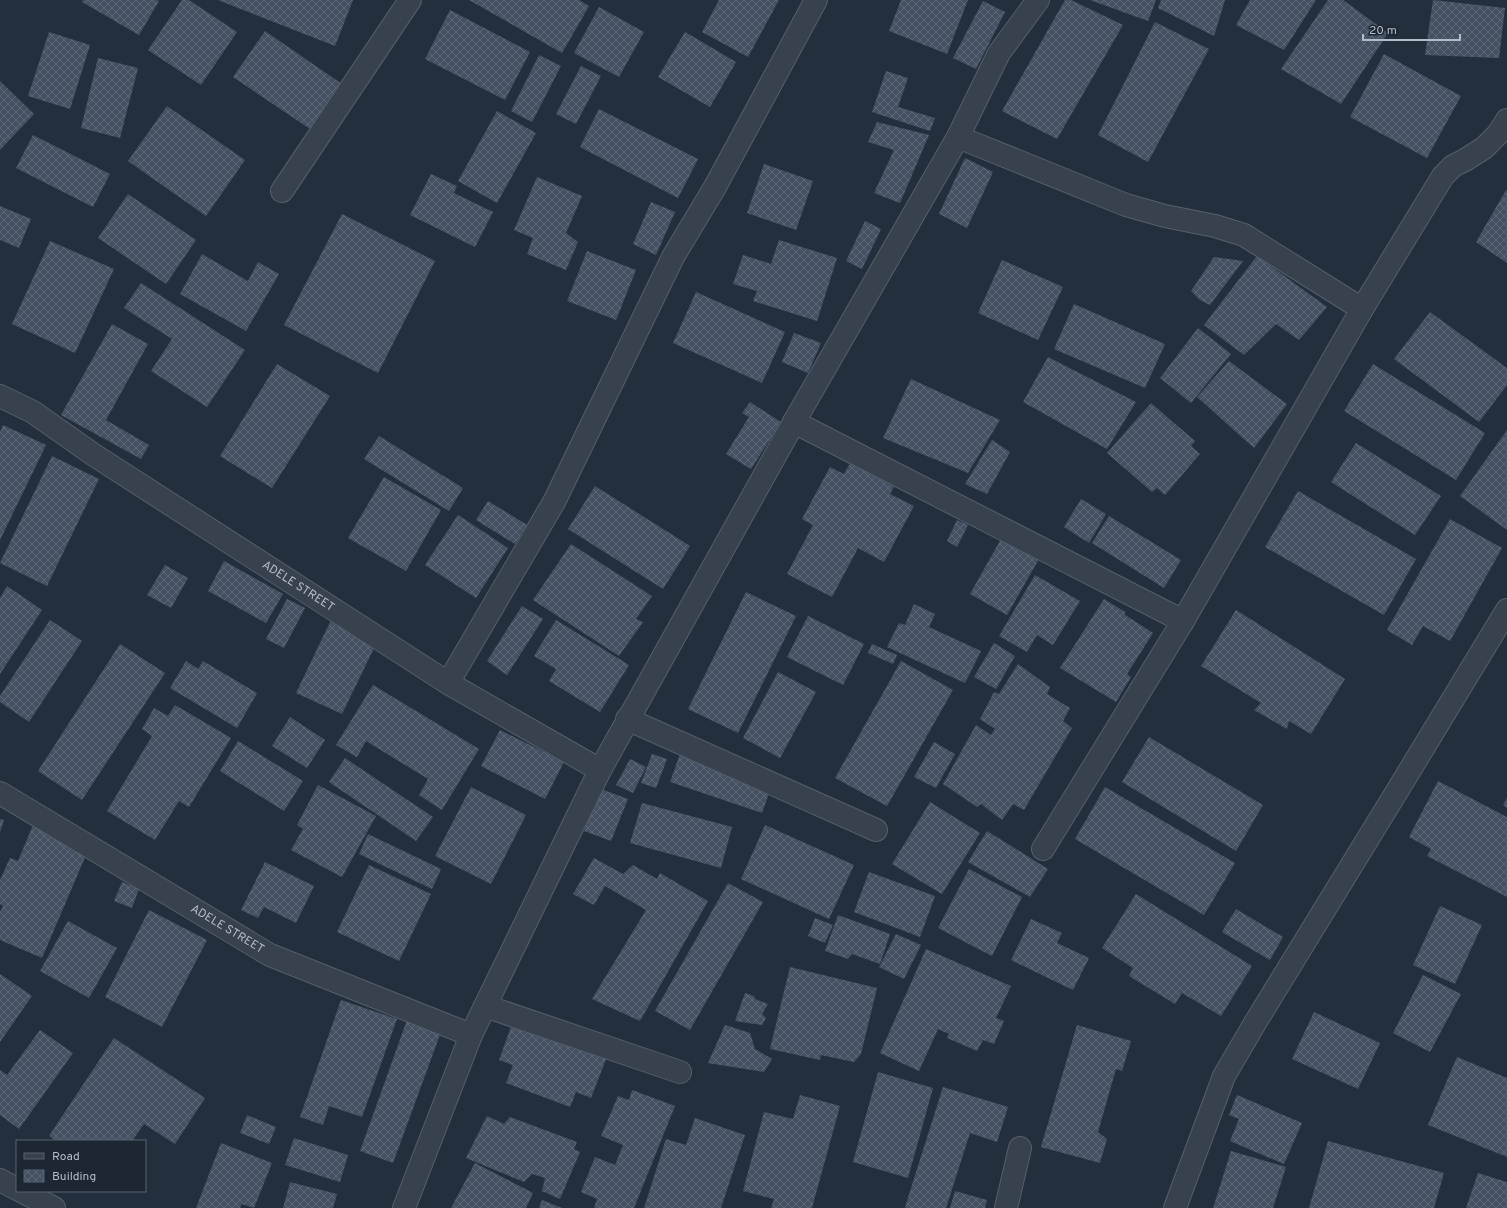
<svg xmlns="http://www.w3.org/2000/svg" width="1507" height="1208" font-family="Overpass,sans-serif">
	<defs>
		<pattern id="building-cross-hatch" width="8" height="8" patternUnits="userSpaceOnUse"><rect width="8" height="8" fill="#455162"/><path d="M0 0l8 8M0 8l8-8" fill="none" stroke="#5d6877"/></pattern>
	</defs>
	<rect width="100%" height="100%" fill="#242f3e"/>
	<path fill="url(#building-cross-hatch)" d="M 83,0 L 157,0 L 159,1 L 139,35 L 82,2 Z
		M 182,0 L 189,0 L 237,32 L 201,85 L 148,50 Z
		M 218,0 L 353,0 L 335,46 Z
		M 469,0 L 579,0 L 589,6 L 562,53 Z
		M 719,0 L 779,0 L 748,57 L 702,32 Z
		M 901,0 L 968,0 L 947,54 L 889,31 Z
		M 1065,0 L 1071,0 L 1123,25 L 1057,139 L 1002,111 Z
		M 1090,0 L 1156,0 L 1148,21 Z
		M 1161,0 L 1225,0 L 1214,36 L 1158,8 Z
		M 1250,0 L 1316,0 L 1284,50 L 1236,25 Z
		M 1328,0 L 1343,0 L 1388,33 L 1341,104 L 1281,69 Z
		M 1433,0 L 1505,8 L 1499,58 L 1425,55 Z
		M 983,1 L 1005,12 L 976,69 L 953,58 Z
		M 599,7 L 644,32 L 619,77 L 574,53 Z
		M 450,10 L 530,52 L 505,100 L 425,59 Z
		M 1155,22 L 1209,49 L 1148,162 L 1098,135 Z
		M 265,31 L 342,84 L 310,129 L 233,77 Z
		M 49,32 L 90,45 L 70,109 L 28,96 Z
		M 685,32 L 736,62 L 710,107 L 658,77 Z
		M 1384,54 L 1461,96 L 1427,158 L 1350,117 Z
		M 539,55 L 561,66 L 532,122 L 511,111 Z
		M 98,58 L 138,68 L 120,138 L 81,128 Z
		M 581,66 L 601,76 L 576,124 L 556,114 Z
		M 886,71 L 908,78 L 898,107 L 935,118 L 930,131 L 872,112 Z
		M 0,81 L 34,114 L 0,150 Z
		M 167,106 L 245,160 L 206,216 L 128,161 Z
		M 599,109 L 698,159 L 678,198 L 580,147 Z
		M 497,111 L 536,133 L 497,203 L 458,181 Z
		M 877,122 L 929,135 L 900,203 L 874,193 L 894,150 L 868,142 Z
		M 33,135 L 110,174 L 93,207 L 16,168 Z
		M 965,158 L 993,172 L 967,228 L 939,214 Z
		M 764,164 L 813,181 L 796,230 L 747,213 Z
		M 431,174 L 457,186 L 454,193 L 493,212 L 475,247 L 410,215 Z
		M 537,177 L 582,196 L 566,233 L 578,242 L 566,270 L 527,254 L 533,238 L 514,230 Z
		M 1506,190 L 1507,191 L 1507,263 L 1476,242 Z
		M 128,194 L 196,240 L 166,284 L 98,238 Z
		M 651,202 L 675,212 L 656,255 L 633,244 Z
		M 0,206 L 31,219 L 19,248 L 0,240 Z
		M 342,214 L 435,261 L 378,373 L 284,325 Z
		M 865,221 L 881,229 L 862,269 L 846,261 Z
		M 779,240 L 837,258 L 817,321 L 753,301 L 757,291 L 733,284 L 743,255 L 771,264 Z
		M 50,241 L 114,269 L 75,353 L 12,324 Z
		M 587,251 L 636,270 L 616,320 L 567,301 Z
		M 202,254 L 248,281 L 258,262 L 279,274 L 246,331 L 180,294 Z
		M 1257,256 L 1327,307 L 1299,340 L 1276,324 L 1244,355 L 1204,325 Z
		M 1214,257 L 1243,261 L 1210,305 L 1200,300 L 1191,291 Z
		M 1002,260 L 1063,287 L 1038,340 L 978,313 Z
		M 141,283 L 245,350 L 207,407 L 151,371 L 172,339 L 124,308 Z
		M 696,292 L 785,332 L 762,383 L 673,343 Z
		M 1074,304 L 1165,344 L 1145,388 L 1054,349 Z
		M 1430,312 L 1507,368 L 1507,385 L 1479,422 L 1394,359 Z
		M 112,324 L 148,344 L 106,420 L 149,445 L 141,459 L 61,415 Z
		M 1198,328 L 1231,354 L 1191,403 L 1160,378 Z
		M 794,333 L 821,343 L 808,373 L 782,362 Z
		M 1048,357 L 1136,402 L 1107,449 L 1023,402 Z
		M 1229,361 L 1287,404 L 1254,448 L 1197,397 Z
		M 277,364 L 330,396 L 272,488 L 220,456 Z
		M 1373,364 L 1485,433 L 1456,480 L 1344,411 Z
		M 911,379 L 1000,420 L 968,473 L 883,438 Z
		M 750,402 L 781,422 L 751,469 L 726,454 L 749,417 L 742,413 Z
		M 1151,403 L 1195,441 L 1191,446 L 1200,454 L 1165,495 L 1157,488 L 1152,492 L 1107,453 Z
		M 3,425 L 46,445 L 0,540 L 0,432 Z
		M 1507,430 L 1507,530 L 1460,496 Z
		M 379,436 L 463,488 L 449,511 L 364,459 Z
		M 992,440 L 1010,452 L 987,494 L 965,484 Z
		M 1356,443 L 1441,496 L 1415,535 L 1331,482 Z
		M 52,456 L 99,479 L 47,586 L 0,563 Z
		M 850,463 L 894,487 L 890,494 L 914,506 L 884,562 L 858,548 L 832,597 L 787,574 L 813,525 L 802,519 L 830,467 L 844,474 Z
		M 384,477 L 441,510 L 406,571 L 348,538 Z
		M 595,486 L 690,546 L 663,589 L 568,529 Z
		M 1298,491 L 1416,559 L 1384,615 L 1265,547 Z
		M 1081,499 L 1106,514 L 1089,543 L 1064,527 Z
		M 488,501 L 527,525 L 515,544 L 476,520 Z
		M 458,515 L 508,548 L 476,598 L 425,565 Z
		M 1109,516 L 1181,560 L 1164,588 L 1092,543 Z
		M 1450,519 L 1502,548 L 1450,641 L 1423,626 L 1412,645 L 1387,630 Z
		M 957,520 L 968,525 L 957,547 L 947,541 Z
		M 1001,539 L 1039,559 L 1007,615 L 970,594 Z
		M 571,544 L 652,596 L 636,619 L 643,622 L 619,656 L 533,600 Z
		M 224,561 L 283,594 L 266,623 L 208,591 Z
		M 165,565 L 188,578 L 171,608 L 147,595 Z
		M 1035,575 L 1080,601 L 1053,645 L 1037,635 L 1027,652 L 999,636 Z
		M 7,586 L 42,610 L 0,674 L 0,598 Z
		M 746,592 L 796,616 L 738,733 L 688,709 Z
		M 287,599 L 305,608 L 284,648 L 266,639 Z
		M 1104,599 L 1125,612 L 1125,615 L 1153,633 L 1127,674 L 1131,677 L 1116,702 L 1060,668 Z
		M 914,604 L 935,614 L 929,627 L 981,651 L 965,683 L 887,647 L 899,623 L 905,625 Z
		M 522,606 L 543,619 L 507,675 L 487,661 Z
		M 1236,610 L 1345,679 L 1311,734 L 1289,721 L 1287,729 L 1254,710 L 1261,703 L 1201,666 Z
		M 808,616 L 864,644 L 843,685 L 787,657 Z
		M 50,620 L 82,641 L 29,722 L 0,702 L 0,696 Z
		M 331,620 L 377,642 L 342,714 L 296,693 Z
		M 556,620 L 629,665 L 600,712 L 549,681 L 556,669 L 534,656 Z
		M 994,643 L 1015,656 L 996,689 L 974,677 Z
		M 120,644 L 165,673 L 82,800 L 38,771 Z
		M 872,644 L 897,655 L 893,664 L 868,653 Z
		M 186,661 L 198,669 L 203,661 L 257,693 L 237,728 L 170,688 Z
		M 901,661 L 953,690 L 887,806 L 835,778 Z
		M 1018,664 L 1050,687 L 1047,694 L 1070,708 L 1063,721 L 1072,728 L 1024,810 L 1013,804 L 1002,820 L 981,804 L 977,807 L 943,784 L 976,725 L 991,735 L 995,729 L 980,719 L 994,692 L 999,694 Z
		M 778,672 L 816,692 L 780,758 L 743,738 Z
		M 373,685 L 479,749 L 442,810 L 419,795 L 428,779 L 366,741 L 357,757 L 336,745 Z
		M 175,705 L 231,738 L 189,807 L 179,801 L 155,840 L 107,811 L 152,736 L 142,729 L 154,708 L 168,716 Z
		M 290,717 L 325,740 L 307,768 L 272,746 Z
		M 500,730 L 564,762 L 545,799 L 481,766 Z
		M 1149,737 L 1263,805 L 1236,851 L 1122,782 Z
		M 238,741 L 303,781 L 284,811 L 220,771 Z
		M 934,742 L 955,754 L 936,788 L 914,777 Z
		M 652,754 L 667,759 L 656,788 L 641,783 Z
		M 680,754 L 772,785 L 762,813 L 670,782 Z
		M 345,758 L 433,817 L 416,841 L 329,782 Z
		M 630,759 L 646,767 L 633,793 L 616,785 Z
		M 1438,781 L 1507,817 L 1507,897 L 1427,856 L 1431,849 L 1409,837 Z
		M 318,785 L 376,816 L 342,877 L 291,850 L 303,829 L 297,825 Z
		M 471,787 L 526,815 L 491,884 L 435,856 Z
		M 1105,787 L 1235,863 L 1204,915 L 1075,839 Z
		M 601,789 L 628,799 L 611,841 L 584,831 Z
		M 1507,798 L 1507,808 L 1503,805 Z
		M 930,802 L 980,833 L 942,894 L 892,864 Z
		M 642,803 L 732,827 L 721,868 L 630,843 Z
		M 0,819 L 4,820 L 0,832 Z
		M 33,825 L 89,848 L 42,958 L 0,940 L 0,912 L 3,906 L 0,904 L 0,880 L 10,858 L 18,861 Z
		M 765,825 L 854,865 L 829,919 L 741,879 Z
		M 987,831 L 1048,869 L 1030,897 L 968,862 Z
		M 368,834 L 441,869 L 432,889 L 359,854 Z
		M 594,858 L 623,874 L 633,865 L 657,879 L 660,873 L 708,901 L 640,1021 L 592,999 L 646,910 L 605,886 L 594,905 L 573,894 Z
		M 265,862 L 314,886 L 296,923 L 264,907 L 258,918 L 241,910 Z
		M 369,865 L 431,894 L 399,961 L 337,932 Z
		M 969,869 L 1022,897 L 992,956 L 938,928 Z
		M 869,872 L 935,896 L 920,937 L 854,912 Z
		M 122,882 L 139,889 L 132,908 L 114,901 Z
		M 728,883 L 763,902 L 690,1030 L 655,1011 Z
		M 1136,894 L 1252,966 L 1221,1016 L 1182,993 L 1175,1004 L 1129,976 L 1133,968 L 1102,948 Z
		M 1440,906 L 1482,925 L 1455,984 L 1413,965 Z
		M 1236,909 L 1283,937 L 1270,960 L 1222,932 Z
		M 149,910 L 207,940 L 162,1027 L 105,997 Z
		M 838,915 L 890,934 L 880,964 L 852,954 L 848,959 L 825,951 Z
		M 815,918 L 833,925 L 825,943 L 808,936 Z
		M 1031,919 L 1062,933 L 1057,943 L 1089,958 L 1073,990 L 1011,960 Z
		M 68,921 L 117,948 L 89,998 L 40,971 Z
		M 896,934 L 921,945 L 904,979 L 879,967 Z
		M 926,949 L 1011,986 L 996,1018 L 1004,1021 L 994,1044 L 983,1040 L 977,1051 L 947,1038 L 949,1034 L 938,1029 L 919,1071 L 880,1053 Z
		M 790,967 L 877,988 L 861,1054 L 854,1062 L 821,1055 L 820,1060 L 770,1049 Z
		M 0,974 L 32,996 L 0,1042 Z
		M 1423,975 L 1461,994 L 1430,1052 L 1393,1033 Z
		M 745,993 L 754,996 L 755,999 L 768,1004 L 762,1014 L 766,1018 L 762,1025 L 735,1021 Z
		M 341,1000 L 397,1019 L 362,1117 L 329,1106 L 323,1125 L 300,1117 Z
		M 1314,1012 L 1380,1043 L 1358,1089 L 1292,1059 Z
		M 407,1020 L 441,1032 L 393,1163 L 360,1151 Z
		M 512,1024 L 606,1059 L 591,1098 L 576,1092 L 570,1107 L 506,1083 L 513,1065 L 499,1060 Z
		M 725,1025 L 750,1033 L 755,1049 L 772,1059 L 764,1072 L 708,1063 Z
		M 1077,1025 L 1131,1041 L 1122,1071 L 1116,1069 L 1098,1132 L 1107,1139 L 1100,1163 L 1041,1147 Z
		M 40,1030 L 73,1053 L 19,1129 L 0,1115 L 0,1070 L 7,1075 Z
		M 114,1038 L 205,1098 L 175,1144 L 144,1124 L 132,1141 L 56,1141 L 49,1136 Z
		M 1457,1057 L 1507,1078 L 1507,1157 L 1428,1125 Z
		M 878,1072 L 933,1088 L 908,1178 L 853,1162 Z
		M 943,1087 L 1008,1107 L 997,1142 L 970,1133 L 946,1208 L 906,1208 L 905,1207 Z
		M 632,1090 L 675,1106 L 634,1208 L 594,1208 L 597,1199 L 581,1192 L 595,1157 L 615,1165 L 623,1145 L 601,1136 L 618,1096 L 629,1100 Z
		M 800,1095 L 840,1106 L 812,1208 L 771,1208 L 774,1199 L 743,1191 L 764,1112 L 793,1119 Z
		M 1237,1095 L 1302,1123 L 1284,1164 L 1230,1141 L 1239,1119 L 1229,1115 Z
		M 247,1115 L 276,1127 L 269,1144 L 240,1133 Z
		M 487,1116 L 504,1124 L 510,1117 L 577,1142 L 574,1149 L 580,1152 L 560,1199 L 542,1191 L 545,1178 L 532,1174 L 524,1182 L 466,1158 Z
		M 695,1118 L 745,1135 L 721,1208 L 644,1208 L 666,1139 L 686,1145 Z
		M 294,1138 L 348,1155 L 340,1182 L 285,1165 Z
		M 1328,1141 L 1444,1173 L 1434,1208 L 1309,1208 Z
		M 221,1143 L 272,1163 L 254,1208 L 242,1204 L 240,1208 L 196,1208 Z
		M 1231,1151 L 1286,1167 L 1273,1208 L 1213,1208 Z
		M 475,1163 L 533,1193 L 526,1208 L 451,1208 Z
		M 1478,1173 L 1507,1182 L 1507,1208 L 1466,1208 Z
		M 290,1182 L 337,1194 L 333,1208 L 283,1208 Z
		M 955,1191 L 987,1200 L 985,1208 L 950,1208 Z
		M 542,1200 L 562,1208 L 539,1208 Z"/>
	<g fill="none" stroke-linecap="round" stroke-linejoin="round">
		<defs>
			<g id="minor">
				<path d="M 958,137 L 1126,205 L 1165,216 L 1215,226 L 1244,235 L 1362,309"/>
				<path d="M 282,191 L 410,0"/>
				<path id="s1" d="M 0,396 L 33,412 L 94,455 L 448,683 L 600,770"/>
				<path d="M 794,422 L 1183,621"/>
				<path d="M 448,683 L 554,502 L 673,257 L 715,187 L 816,0"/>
				<path d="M 627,719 L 876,830"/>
				<path id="s2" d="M 0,793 L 270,955 L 471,1035"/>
				<path d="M 1043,849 L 1183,621 L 1362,309 L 1443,176 L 1453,166 L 1465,160 L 1484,148 L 1498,134 L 1507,120"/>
				<path d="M 485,1006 L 680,1072"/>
				<path d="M 0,1180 L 17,1189"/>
				<path d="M 21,1191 L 54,1208"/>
				<path d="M 404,1208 L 471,1035 L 600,770 L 794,422 L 958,137 L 999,53 L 1038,0"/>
				<path d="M 1006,1208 L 1020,1148"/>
				<path d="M 1175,1208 L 1224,1076 L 1255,1023 L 1399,788 L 1507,610"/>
			</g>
		</defs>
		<use href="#minor" stroke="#565f6c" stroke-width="24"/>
		<use href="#minor" stroke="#38414e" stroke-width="22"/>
	</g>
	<g text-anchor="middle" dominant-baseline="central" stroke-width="4" stroke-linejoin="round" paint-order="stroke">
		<g font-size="12" fill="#b4bcc9" stroke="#1d2633">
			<text stroke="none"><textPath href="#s1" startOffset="354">ADELE STREET</textPath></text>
			<text stroke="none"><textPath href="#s2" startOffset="265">ADELE STREET</textPath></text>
		</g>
	</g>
	<rect x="16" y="1140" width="130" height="52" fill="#1d2633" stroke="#59626f"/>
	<rect x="24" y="1153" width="20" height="6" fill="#38414e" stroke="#59626f"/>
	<text x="52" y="1160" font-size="12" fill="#b4bcc9">Road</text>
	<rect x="24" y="1170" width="20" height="12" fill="url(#building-cross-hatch)" stroke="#59626f"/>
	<text x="52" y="1180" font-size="12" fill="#b4bcc9">Building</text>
	<path d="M1363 34v6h97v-6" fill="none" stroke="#b4bcc9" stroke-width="2"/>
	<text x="1369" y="34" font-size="12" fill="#b4bcc9" stroke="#1d2633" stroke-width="3" paint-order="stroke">20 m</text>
</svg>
